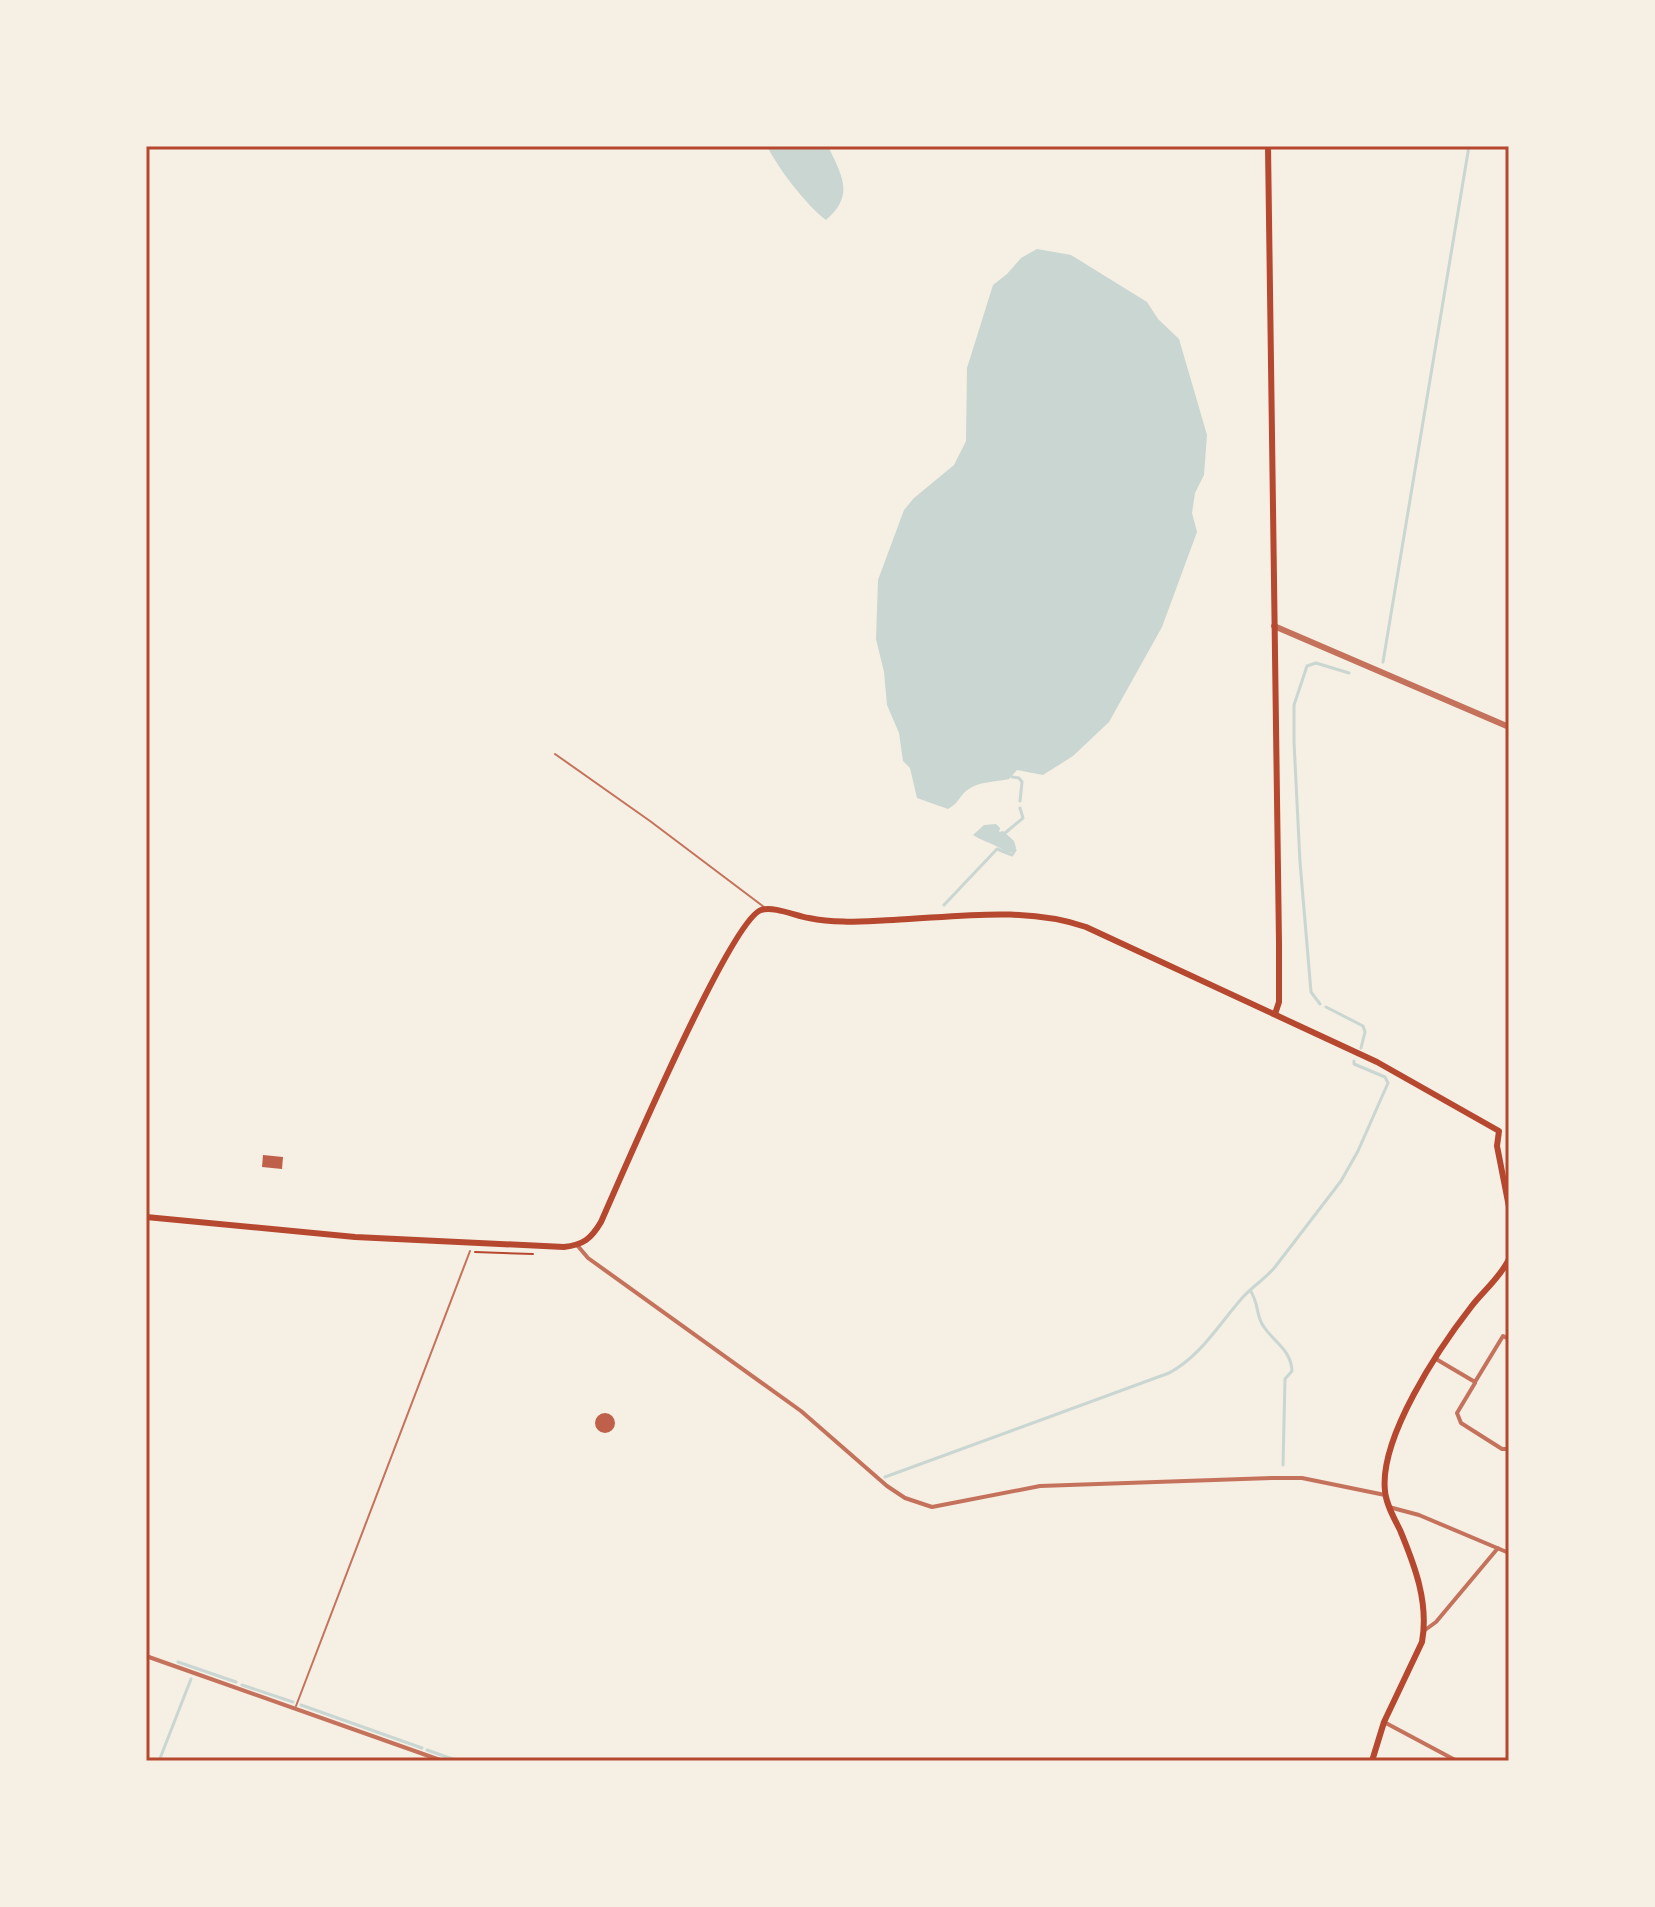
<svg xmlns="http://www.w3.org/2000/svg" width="1655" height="1907" font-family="'Golos Text',sans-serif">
	<rect width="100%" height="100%" fill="#f6efe4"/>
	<path fill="#c9d6d2" d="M 767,146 L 828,146 C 842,176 855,195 826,220 C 806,205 778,168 767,146 Z
		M 1037,249 L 1071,255 L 1147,302 L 1158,319 L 1179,339 L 1207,435 L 1204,475 L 1195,493 L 1192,513 L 1197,532 L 1162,627 L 1109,722 L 1073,756 L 1043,775 L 1017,770 L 1009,779 C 996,782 978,781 966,791 C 958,798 960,802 948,809 L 917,798 L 910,768 L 903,761 L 899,733 L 887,705 L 884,672 L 876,639 L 878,580 L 904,510 L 914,498 L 954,465 L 966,441 L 967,368 L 993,285 L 1007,274 L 1021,258 Z
		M 996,824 L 1000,828 L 999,832 L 1003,831 L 1014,841 L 1016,848 L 1013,852 L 1008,853 C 996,844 984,842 973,835 L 984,825 Z"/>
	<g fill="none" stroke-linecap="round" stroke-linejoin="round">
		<path stroke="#c9d6d2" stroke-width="3" d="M 1383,662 L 1469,146
			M 1012,777 L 1019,778 L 1022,782 L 1020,801
			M 1005,833 L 1023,818 L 1020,808
			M 944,905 L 997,849 L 1012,855 L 1015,850
			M 1320,1004 L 1311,992 L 1300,862 L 1294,742 L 1294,705 L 1307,666 L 1316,663 L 1349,673
			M 1326,1007 L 1363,1026 L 1365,1032 L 1361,1048
			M 1250,1290 C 1260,1305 1255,1315 1264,1327 C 1275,1343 1291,1350 1292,1371 L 1285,1379 L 1283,1465
			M 885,1477 L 1169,1373 C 1201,1356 1219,1324 1243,1297 C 1253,1286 1265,1279 1275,1267 L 1341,1181 L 1358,1151 L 1388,1083 L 1385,1077 L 1354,1064 L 1354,1061
			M 178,1662 L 236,1682
			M 242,1685 L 293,1702
			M 301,1705 L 422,1748
			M 427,1750 L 458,1761
			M 159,1761 L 191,1679"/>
	</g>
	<path fill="#bf614a" d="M 263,1155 L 283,1157 L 282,1169 L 262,1167 Z
		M595 1423a10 10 0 1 1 20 0a10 10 0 1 1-20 0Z"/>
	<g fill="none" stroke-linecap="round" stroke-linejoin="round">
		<path stroke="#b5482f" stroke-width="2" d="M 475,1252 L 533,1254"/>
		<path stroke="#c5725c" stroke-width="2" d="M 555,754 L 650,821 L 764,907
			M 296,1706 L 470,1251"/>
		<path stroke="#c5725c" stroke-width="4" d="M 577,1245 L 588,1258 L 801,1411 L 887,1486 L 905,1498 L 932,1507 L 1040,1486 L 1272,1478 L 1302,1478 L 1385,1495
			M 1436,1359 L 1475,1382 L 1503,1336 L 1509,1339
			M 1475,1383 L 1457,1413 L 1461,1423 L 1502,1449 L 1509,1449
			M 1389,1507 L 1419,1515 L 1509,1553
			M 1425,1630 L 1436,1622 L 1498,1548
			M 146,1656 L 443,1761
			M 1384,1722 L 1457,1761"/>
		<path stroke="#c5725c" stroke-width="6" d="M 1274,626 L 1509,727"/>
		<path stroke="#b5482f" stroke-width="6" d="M 1268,146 L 1279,943 L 1279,1002 L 1275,1014
			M 146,1217 L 355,1237 L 564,1247 C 583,1245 591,1239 601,1222 C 621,1177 730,921 761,910 C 774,906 796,916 809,918 C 837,924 865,921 893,920 C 957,917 1025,906 1086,927 L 1377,1062 L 1499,1131 L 1497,1146 L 1509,1207
			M 1372,1761 L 1384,1722 L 1422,1642 C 1429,1603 1415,1566 1400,1530 C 1394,1518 1386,1504 1385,1491 C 1379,1438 1439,1348 1471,1307 C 1483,1291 1500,1278 1509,1259"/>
	</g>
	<rect width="1655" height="1907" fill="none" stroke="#f6efe4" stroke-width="296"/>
	<rect x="148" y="148" width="1359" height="1611" fill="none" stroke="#b5482f" stroke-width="3"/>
</svg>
